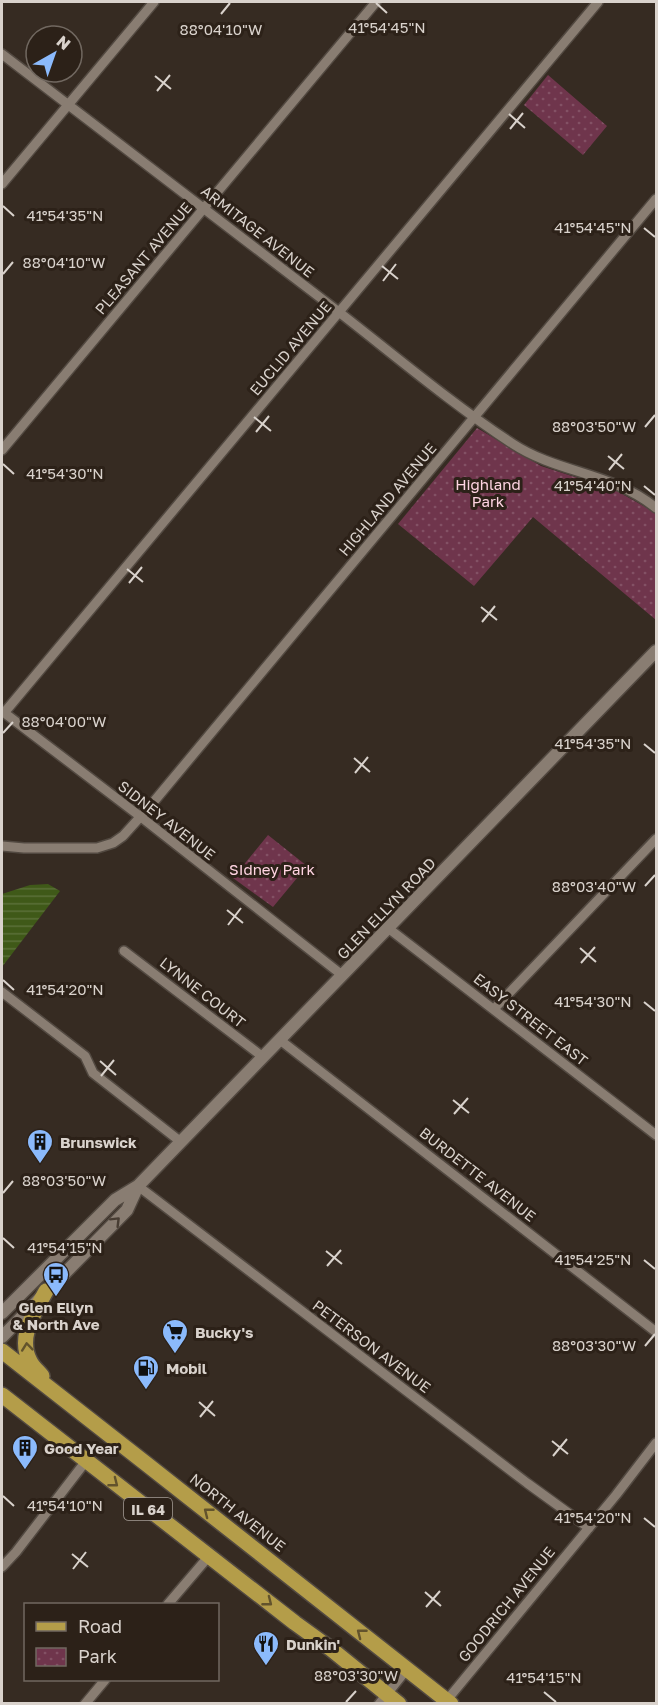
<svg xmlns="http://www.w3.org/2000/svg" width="658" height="1705" font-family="'Golos Text',sans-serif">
	<defs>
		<pattern id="park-dots" width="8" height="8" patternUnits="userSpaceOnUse" patternTransform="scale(1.5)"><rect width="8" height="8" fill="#6f354c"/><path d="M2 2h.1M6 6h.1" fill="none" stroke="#835165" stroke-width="1.8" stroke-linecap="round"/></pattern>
		<pattern id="water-rules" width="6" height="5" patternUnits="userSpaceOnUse" patternTransform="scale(1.5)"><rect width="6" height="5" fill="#3f5918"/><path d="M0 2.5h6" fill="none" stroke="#5a7038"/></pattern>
	</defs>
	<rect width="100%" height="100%" fill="#362b22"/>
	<path fill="url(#park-dots)" d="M 548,75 L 607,126 L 583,155 L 524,105 Z
		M 477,428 L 541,466 L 615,490 L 656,513 L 656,620 L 533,517 L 474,586 L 398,524 Z
		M 268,835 L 307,866 L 273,907 L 233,878 Z"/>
	<path fill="url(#water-rules)" d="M 48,884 L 60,891 L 2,967 L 2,894 L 30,885 Z"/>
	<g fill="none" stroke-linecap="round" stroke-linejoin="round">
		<defs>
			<path id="minor" d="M 2,54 C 108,136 215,217 322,299 C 385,347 446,400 513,444 C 557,473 614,473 656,508
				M 2,184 L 154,2
				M 2,450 L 376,2
				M 2,711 L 141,817 L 342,975
				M 4,713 L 598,2
				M 2,846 L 24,848 L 97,848 L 113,843 L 123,836 L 151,805 L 656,199
				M 388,928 L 656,1135
				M 124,951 L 263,1057
				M 2,992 L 85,1056 L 93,1073 L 181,1142
				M 494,1009 L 656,839
				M 280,1040 L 656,1332
				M 138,1186 L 527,1483 L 589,1528
				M 2,1567 L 16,1552 L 86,1461
				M 168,1604 L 209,1556
				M 447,1700 L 616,1495 L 656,1443
				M 85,1704 L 105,1680
				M 379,1704 L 407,1669"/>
			<path id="tertiary" d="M 2,1313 L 115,1200 L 138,1186 L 656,651
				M 2,1337 L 127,1210 L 138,1186"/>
			<path id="primary" d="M 2,1351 L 149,1466 L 451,1704
				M 42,1376 C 38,1371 33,1367 30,1361 C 17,1337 35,1312 46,1291
				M 2,1395 L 295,1623 L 331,1649 L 399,1704"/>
		</defs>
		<use href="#minor" stroke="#524941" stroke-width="12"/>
		<use href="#tertiary" stroke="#524941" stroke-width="15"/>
		<use href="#primary" stroke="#524941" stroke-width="18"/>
		<use href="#minor" stroke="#897d72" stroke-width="9"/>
		<use href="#tertiary" stroke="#897d72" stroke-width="12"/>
		<use href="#primary" stroke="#b49d49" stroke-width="15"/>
	</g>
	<defs><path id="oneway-chevron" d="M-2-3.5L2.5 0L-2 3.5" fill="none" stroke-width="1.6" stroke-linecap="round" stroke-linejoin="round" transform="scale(1.5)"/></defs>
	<use stroke="#483d33" href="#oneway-chevron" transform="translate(116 1221) rotate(-45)"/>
	<g stroke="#62532c">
		<use href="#oneway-chevron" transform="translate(27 1347) rotate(-96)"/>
		<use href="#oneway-chevron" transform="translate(114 1483) rotate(38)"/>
		<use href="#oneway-chevron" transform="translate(208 1512) rotate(-142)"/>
		<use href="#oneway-chevron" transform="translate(268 1602) rotate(38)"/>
		<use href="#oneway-chevron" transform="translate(361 1633) rotate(-142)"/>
	</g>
	<path fill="none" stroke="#d9d2cc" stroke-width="2" d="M 376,3 L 387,13M 221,14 L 230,3M 155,76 L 171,89M 157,91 L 170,75M 509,114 L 525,128M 510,129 L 523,113M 3,206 L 14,216M 644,228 L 655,237M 382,266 L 398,279M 3,274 L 13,262M 383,281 L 396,264M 254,417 L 271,431M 645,427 L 655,415M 256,432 L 269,416M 608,456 L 624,469M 3,464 L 14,474M 609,470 L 622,454M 644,486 L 655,495M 127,569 L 143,582M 129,583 L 142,567M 481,607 L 497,620M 482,622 L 495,606M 3,733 L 13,722M 644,744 L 655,753M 354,758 L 370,772M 355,773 L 368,757M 645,886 L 655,875M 227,910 L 243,923M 228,925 L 241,908M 580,948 L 596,962M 581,963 L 595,947M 3,980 L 14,990M 644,1002 L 655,1011M 100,1061 L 116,1075M 101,1076 L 114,1060M 453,1100 L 469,1113M 454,1114 L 468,1098M 3,1193 L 13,1181M 3,1238 L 14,1248M 326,1251 L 342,1264M 644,1260 L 655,1269M 327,1266 L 341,1250M 645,1346 L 655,1334M 199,1402 L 215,1416M 200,1417 L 213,1401M 552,1441 L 568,1454M 553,1456 L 567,1439M 3,1496 L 14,1506M 644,1518 L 655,1527M 72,1554 L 88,1567M 73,1569 L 86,1552M 425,1592 L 441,1606M 426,1607 L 440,1591M 544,1692 L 556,1702M 346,1702 L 356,1691"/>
	<defs>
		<symbol id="building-pin" viewBox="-11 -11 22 30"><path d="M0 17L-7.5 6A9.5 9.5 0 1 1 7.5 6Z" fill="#8bbafc" stroke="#2c2118"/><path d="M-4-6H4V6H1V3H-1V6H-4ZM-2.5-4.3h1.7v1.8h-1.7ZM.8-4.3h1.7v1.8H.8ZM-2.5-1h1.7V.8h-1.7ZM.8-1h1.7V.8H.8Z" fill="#111"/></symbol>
		<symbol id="bus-pin" viewBox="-11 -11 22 30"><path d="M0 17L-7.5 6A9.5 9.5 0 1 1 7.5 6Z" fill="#8bbafc" stroke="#2c2118"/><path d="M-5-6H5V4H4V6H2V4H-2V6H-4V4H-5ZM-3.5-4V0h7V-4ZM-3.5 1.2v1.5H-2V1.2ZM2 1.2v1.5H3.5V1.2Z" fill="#111"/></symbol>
		<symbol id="supermarket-pin" viewBox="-11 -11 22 30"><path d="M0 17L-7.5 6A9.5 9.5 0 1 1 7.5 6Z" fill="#8bbafc" stroke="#2c2118"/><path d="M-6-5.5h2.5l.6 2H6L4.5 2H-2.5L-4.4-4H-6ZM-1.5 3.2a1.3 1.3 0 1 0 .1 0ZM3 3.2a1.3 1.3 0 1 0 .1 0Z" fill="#111"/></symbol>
		<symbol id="fuel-pin" viewBox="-11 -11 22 30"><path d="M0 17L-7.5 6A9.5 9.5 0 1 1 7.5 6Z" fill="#8bbafc" stroke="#2c2118"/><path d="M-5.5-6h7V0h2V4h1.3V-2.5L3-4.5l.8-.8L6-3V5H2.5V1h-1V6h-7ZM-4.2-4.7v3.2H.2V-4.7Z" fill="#111"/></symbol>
		<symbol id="restaurant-pin" viewBox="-11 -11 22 30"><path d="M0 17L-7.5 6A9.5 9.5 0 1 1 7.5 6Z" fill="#8bbafc" stroke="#2c2118"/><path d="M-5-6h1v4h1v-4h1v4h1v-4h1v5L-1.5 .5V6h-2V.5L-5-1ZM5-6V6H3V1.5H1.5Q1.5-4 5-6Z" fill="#111"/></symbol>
	</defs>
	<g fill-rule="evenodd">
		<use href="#building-pin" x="25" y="1127" width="30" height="40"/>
		<use href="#bus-pin" x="41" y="1260" width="30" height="40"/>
		<use href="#supermarket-pin" x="160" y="1317" width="30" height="40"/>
		<use href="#fuel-pin" x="131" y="1353" width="30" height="40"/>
		<use href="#building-pin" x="10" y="1433" width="30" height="40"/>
		<use href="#restaurant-pin" x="251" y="1629" width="30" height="40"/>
	</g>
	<g text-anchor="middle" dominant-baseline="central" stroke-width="6" stroke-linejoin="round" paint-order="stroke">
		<rect fill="#2c2118" stroke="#a59d96" stroke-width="1.5" x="124" y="1498" width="48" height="22" rx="4.5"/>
		<g font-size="14" font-weight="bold" fill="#d9d2cc">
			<text x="148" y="1509">IL 64</text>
		</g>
		<g font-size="15" fill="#d9d2cc" stroke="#2c2118">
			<text transform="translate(258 231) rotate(38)">ARMITAGE AVENUE</text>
			<text transform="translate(143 258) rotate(-50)">PLEASANT AVENUE</text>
			<text transform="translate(290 348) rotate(-50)">EUCLID AVENUE</text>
			<text transform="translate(387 499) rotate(-50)">HIGHLAND AVENUE</text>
			<text transform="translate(167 820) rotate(38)">SIDNEY AVENUE</text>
			<text transform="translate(386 908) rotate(-46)">GLEN ELLYN ROAD</text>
			<text transform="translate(203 992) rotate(38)">LYNNE COURT</text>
			<text transform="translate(531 1019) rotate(38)">EASY STREET EAST</text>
			<text transform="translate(478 1174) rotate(38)">BURDETTE AVENUE</text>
			<text transform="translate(372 1346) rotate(37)">PETERSON AVENUE</text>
			<text transform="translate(238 1512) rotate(38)">NORTH AVENUE</text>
			<text transform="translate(506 1604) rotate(-51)">GOODRICH AVENUE</text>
		</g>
		<g font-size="15" fill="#ffd4e2" stroke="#2c2118">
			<text x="488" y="484">Highland<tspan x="488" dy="17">Park</tspan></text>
			<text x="272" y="869">SIdney Park</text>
		</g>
		<g font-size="15" font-weight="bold" fill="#d9d2cc" stroke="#2c2118" text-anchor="start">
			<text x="60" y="1142">Brunswick</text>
			<text x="56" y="1307" text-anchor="middle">Glen Ellyn<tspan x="56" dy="17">&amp; North Ave</tspan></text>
			<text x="195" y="1332">Bucky's</text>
			<text x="166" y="1368">Mobil</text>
			<text x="44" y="1448">Good Year</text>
			<text x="286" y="1644">Dunkin'</text>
		</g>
	</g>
	<g font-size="15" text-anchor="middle" fill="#d9d2cc" stroke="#2c2118" stroke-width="6" stroke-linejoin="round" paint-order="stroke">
		<text x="387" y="33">41°54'45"N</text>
		<text x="221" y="35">88°04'10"W</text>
		<text x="65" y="221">41°54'35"N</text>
		<text x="593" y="233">41°54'45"N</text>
		<text x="64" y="268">88°04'10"W</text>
		<text x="594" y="432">88°03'50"W</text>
		<text x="65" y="479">41°54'30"N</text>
		<text x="593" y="491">41°54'40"N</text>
		<text x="64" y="727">88°04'00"W</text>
		<text x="593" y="749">41°54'35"N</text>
		<text x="594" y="892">88°03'40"W</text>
		<text x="65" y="995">41°54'20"N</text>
		<text x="593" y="1007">41°54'30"N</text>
		<text x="64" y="1186">88°03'50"W</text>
		<text x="65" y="1253">41°54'15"N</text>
		<text x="593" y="1265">41°54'25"N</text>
		<text x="594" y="1351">88°03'30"W</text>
		<text x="65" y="1511">41°54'10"N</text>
		<text x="593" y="1523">41°54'20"N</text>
		<text x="356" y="1681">88°03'30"W</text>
		<text x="544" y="1683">41°54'15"N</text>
	</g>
	<rect width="658" height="1705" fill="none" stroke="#d9d2cc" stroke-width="6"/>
	<rect x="24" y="1603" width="195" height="78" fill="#2c2118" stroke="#716860" stroke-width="1.5"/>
	<rect x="36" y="1622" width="30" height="9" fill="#b49d49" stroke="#716860" stroke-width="1.5"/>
	<text x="78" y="1633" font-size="18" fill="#d9d2cc">Road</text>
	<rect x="36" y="1648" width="30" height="18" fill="url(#park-dots)" stroke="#716860" stroke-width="1.5"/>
	<text x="78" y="1663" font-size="18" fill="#d9d2cc">Park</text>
	<g transform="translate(54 54) rotate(40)"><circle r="28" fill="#2c2118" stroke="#716860" stroke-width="1.5"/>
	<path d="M0-4.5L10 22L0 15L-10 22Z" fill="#8bbafc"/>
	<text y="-9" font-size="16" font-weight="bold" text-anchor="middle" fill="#d9d2cc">N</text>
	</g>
</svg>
